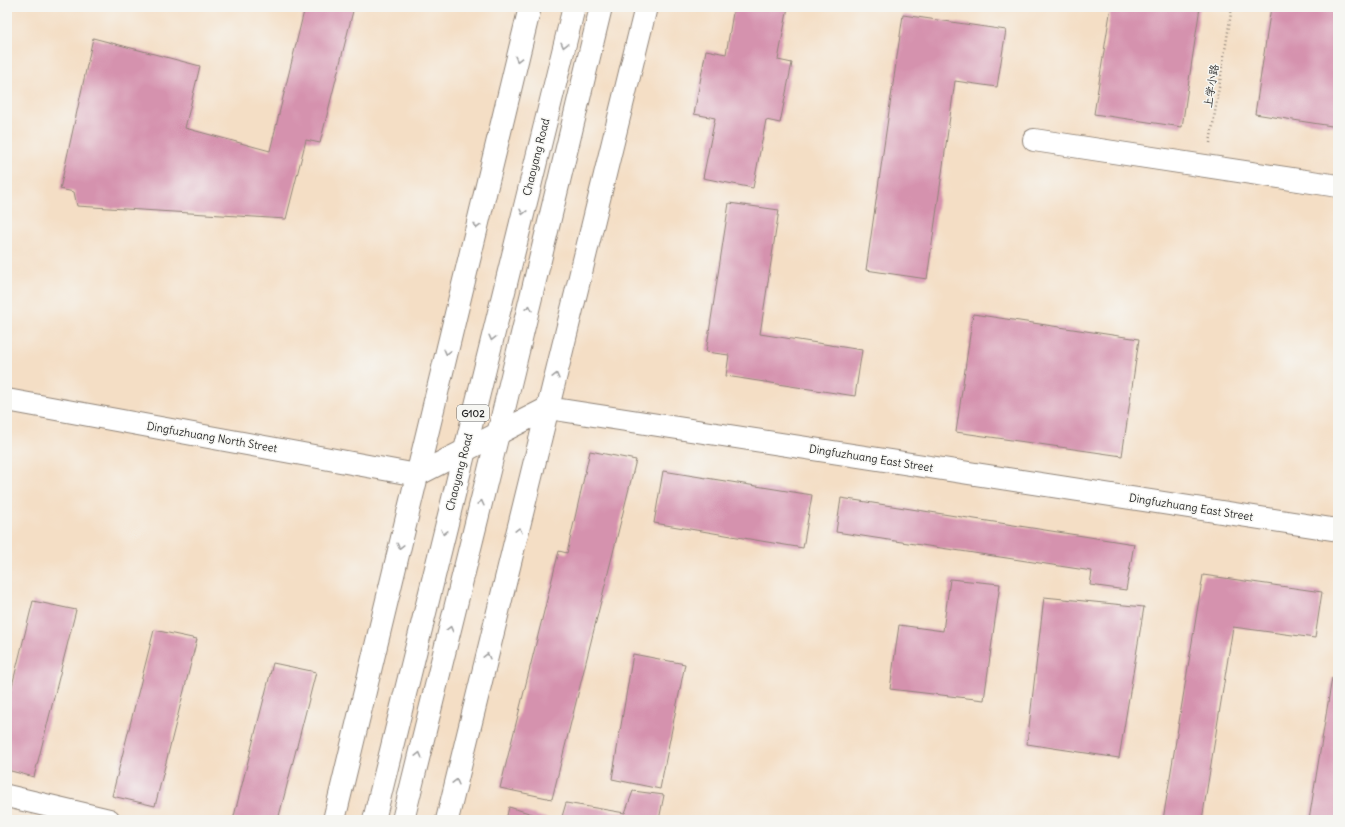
<svg xmlns="http://www.w3.org/2000/svg" width="1345" height="827" font-family="Delius,'LXGW WenKai TC',sans-serif">
	<rect width="100%" height="100%" fill="#f6f6f2"/>
	<filter id="ink" filterUnits="userSpaceOnUse"><feTurbulence type="fractalNoise" baseFrequency=".025" numOctaves="2"/><feDisplacementMap in="SourceGraphic" scale="8" xChannelSelector="R" yChannelSelector="G"/><feConvolveMatrix kernelMatrix="1 2 1 2 8 2 1 2 1" color-interpolation-filters="sRGB"/></filter>
	<filter id="wash" filterUnits="userSpaceOnUse"><feTurbulence type="fractalNoise" baseFrequency=".012" numOctaves="4" result="noise"/><feDisplacementMap in="SourceGraphic" scale="16" xChannelSelector="R" yChannelSelector="G"/><feGaussianBlur stdDeviation="0.9" result="paint"/><feColorMatrix in="noise" values="0 0 0 0 0 0 0 0 0 0 0 0 0 0 0 0 0 1.4 0 .05"/><feComposite in="paint" operator="in"/></filter>
	<g filter="url(#wash)">
		<rect width="100%" height="100%" fill="#f4dec5"/>
		<g id="blocks">
			<path fill="#d592ae" d="M 305,7 L 354,7 L 320,143 L 306,140 L 286,219 L 77,206 L 74,192 L 60,189 L 93,38 L 200,66 L 185,128 L 270,151 Z
				M 734,7 L 788,7 L 778,60 L 792,63 L 780,123 L 766,120 L 753,188 L 703,178 L 715,118 L 694,114 L 706,50 L 726,54 Z
				M 1111,7 L 1200,7 L 1182,127 L 1094,114 Z
				M 1271,7 L 1338,7 L 1338,127 L 1255,114 Z
				M 903,15 L 1006,30 L 997,87 L 955,81 L 927,279 L 866,270 Z
				M 729,203 L 779,210 L 760,334 L 862,350 L 855,396 L 726,376 L 729,355 L 706,352 Z
				M 973,314 L 1139,339 L 1122,456 L 956,432 Z
				M 590,451 L 636,460 L 552,799 L 500,788 L 559,551 L 567,553 Z
				M 663,471 L 812,495 L 803,548 L 654,523 Z
				M 841,498 L 1134,544 L 1126,590 L 1090,585 L 1092,571 L 836,532 Z
				M 1203,575 L 1322,592 L 1315,638 L 1233,627 L 1202,820 L 1163,820 Z
				M 950,579 L 1000,584 L 984,700 L 890,689 L 899,625 L 943,631 Z
				M 1044,597 L 1144,607 L 1119,758 L 1027,744 Z
				M 33,601 L 76,610 L 34,777 L 7,770 L 7,706 Z
				M 154,630 L 197,639 L 155,806 L 112,796 Z
				M 633,654 L 685,664 L 660,789 L 612,779 Z
				M 273,663 L 316,672 L 278,820 L 233,820 Z
				M 1332,678 L 1338,679 L 1338,820 L 1309,820 Z
				M 633,791 L 664,795 L 659,820 L 561,820 L 566,803 L 625,813 Z
				M 509,807 L 552,820 L 506,820 Z"/>
		</g>
	</g>
	<g filter="url(#ink)">
		<use href="#blocks" fill-opacity="0" stroke="#908478" stroke-width="1"/>
		<g fill="none" stroke-linecap="round" stroke-linejoin="round">
			<defs>
				<path id="minor" d="M 1034,140 L 1338,186
					M 7,400 L 417,475 L 548,408 L 1338,530
					M 7,796 L 109,820
					M 334,820 L 530,7
					M 447,820 L 646,7"/>
				<path id="highway" d="M 374,820 L 574,7
					M 403,820 L 498,434 L 601,7"/>
			</defs>
			<use href="#minor" stroke="#908478" stroke-width="24"/>
			<use href="#highway" stroke="#908478" stroke-width="24"/>
			<path stroke="#908478" stroke-width="2.5" stroke-dasharray="1 3" stroke-linecap="butt" d="M 1210,143 L 1232,7"/>
			<use href="#minor" stroke="#fff" stroke-width="22"/>
			<use href="#highway" stroke="#fff" stroke-width="22"/>
		</g>
		<defs><path id="oneway-chevron" d="M-2-3.5L2.5 0L-2 3.5" fill="none" stroke-width="1.6" stroke-linecap="round" stroke-linejoin="round"/></defs>
		<g stroke="#a0a0a0">
			<use href="#oneway-chevron" transform="translate(564 45) rotate(104)"/>
			<use href="#oneway-chevron" transform="translate(518 59) rotate(104)"/>
			<use href="#oneway-chevron" transform="translate(523 212) rotate(104)"/>
			<use href="#oneway-chevron" transform="translate(477 226) rotate(104)"/>
			<use href="#oneway-chevron" transform="translate(529 308) rotate(-77)"/>
			<use href="#oneway-chevron" transform="translate(492 338) rotate(104)"/>
			<use href="#oneway-chevron" transform="translate(447 352) rotate(104)"/>
			<use href="#oneway-chevron" transform="translate(556 376) rotate(-76)"/>
			<use href="#oneway-chevron" transform="translate(481 503) rotate(-76)"/>
			<use href="#oneway-chevron" transform="translate(519 530) rotate(-76)"/>
			<use href="#oneway-chevron" transform="translate(444 532) rotate(104)"/>
			<use href="#oneway-chevron" transform="translate(400 546) rotate(104)"/>
			<use href="#oneway-chevron" transform="translate(450 629) rotate(-76)"/>
			<use href="#oneway-chevron" transform="translate(487 656) rotate(-76)"/>
			<use href="#oneway-chevron" transform="translate(419 755) rotate(-76)"/>
			<use href="#oneway-chevron" transform="translate(456 782) rotate(-76)"/>
		</g>
	</g>
	<g text-anchor="middle" dominant-baseline="central" stroke-width="3" stroke-linejoin="round" paint-order="stroke">
		<rect fill="#f6f6f2" stroke="#686867" stroke-width="1" x="457" y="405" width="32" height="16" rx="3"/>
		<g font-size="10" font-weight="bold" fill="#2b2b2b">
			<text x="473" y="413">G102</text>
		</g>
		<g font-size="11" fill="#2b2b2b" stroke="#f6f6f2">
			<text transform="translate(1211 86) rotate(-81)">上学小路</text>
			<text transform="translate(536 157) rotate(-76)">Chaoyang Road</text>
			<text transform="translate(212 437) rotate(10)">Dingfuzhuang North Street</text>
			<text transform="translate(871 458) rotate(9)">Dingfuzhuang East Street</text>
			<text transform="translate(459 472) rotate(-76)">Chaoyang Road</text>
			<text transform="translate(1191 507) rotate(9)">Dingfuzhuang East Street</text>
		</g>
	</g>
	<rect width="1345" height="827" fill="none" stroke="#f6f6f2" stroke-width="24"/>
</svg>
